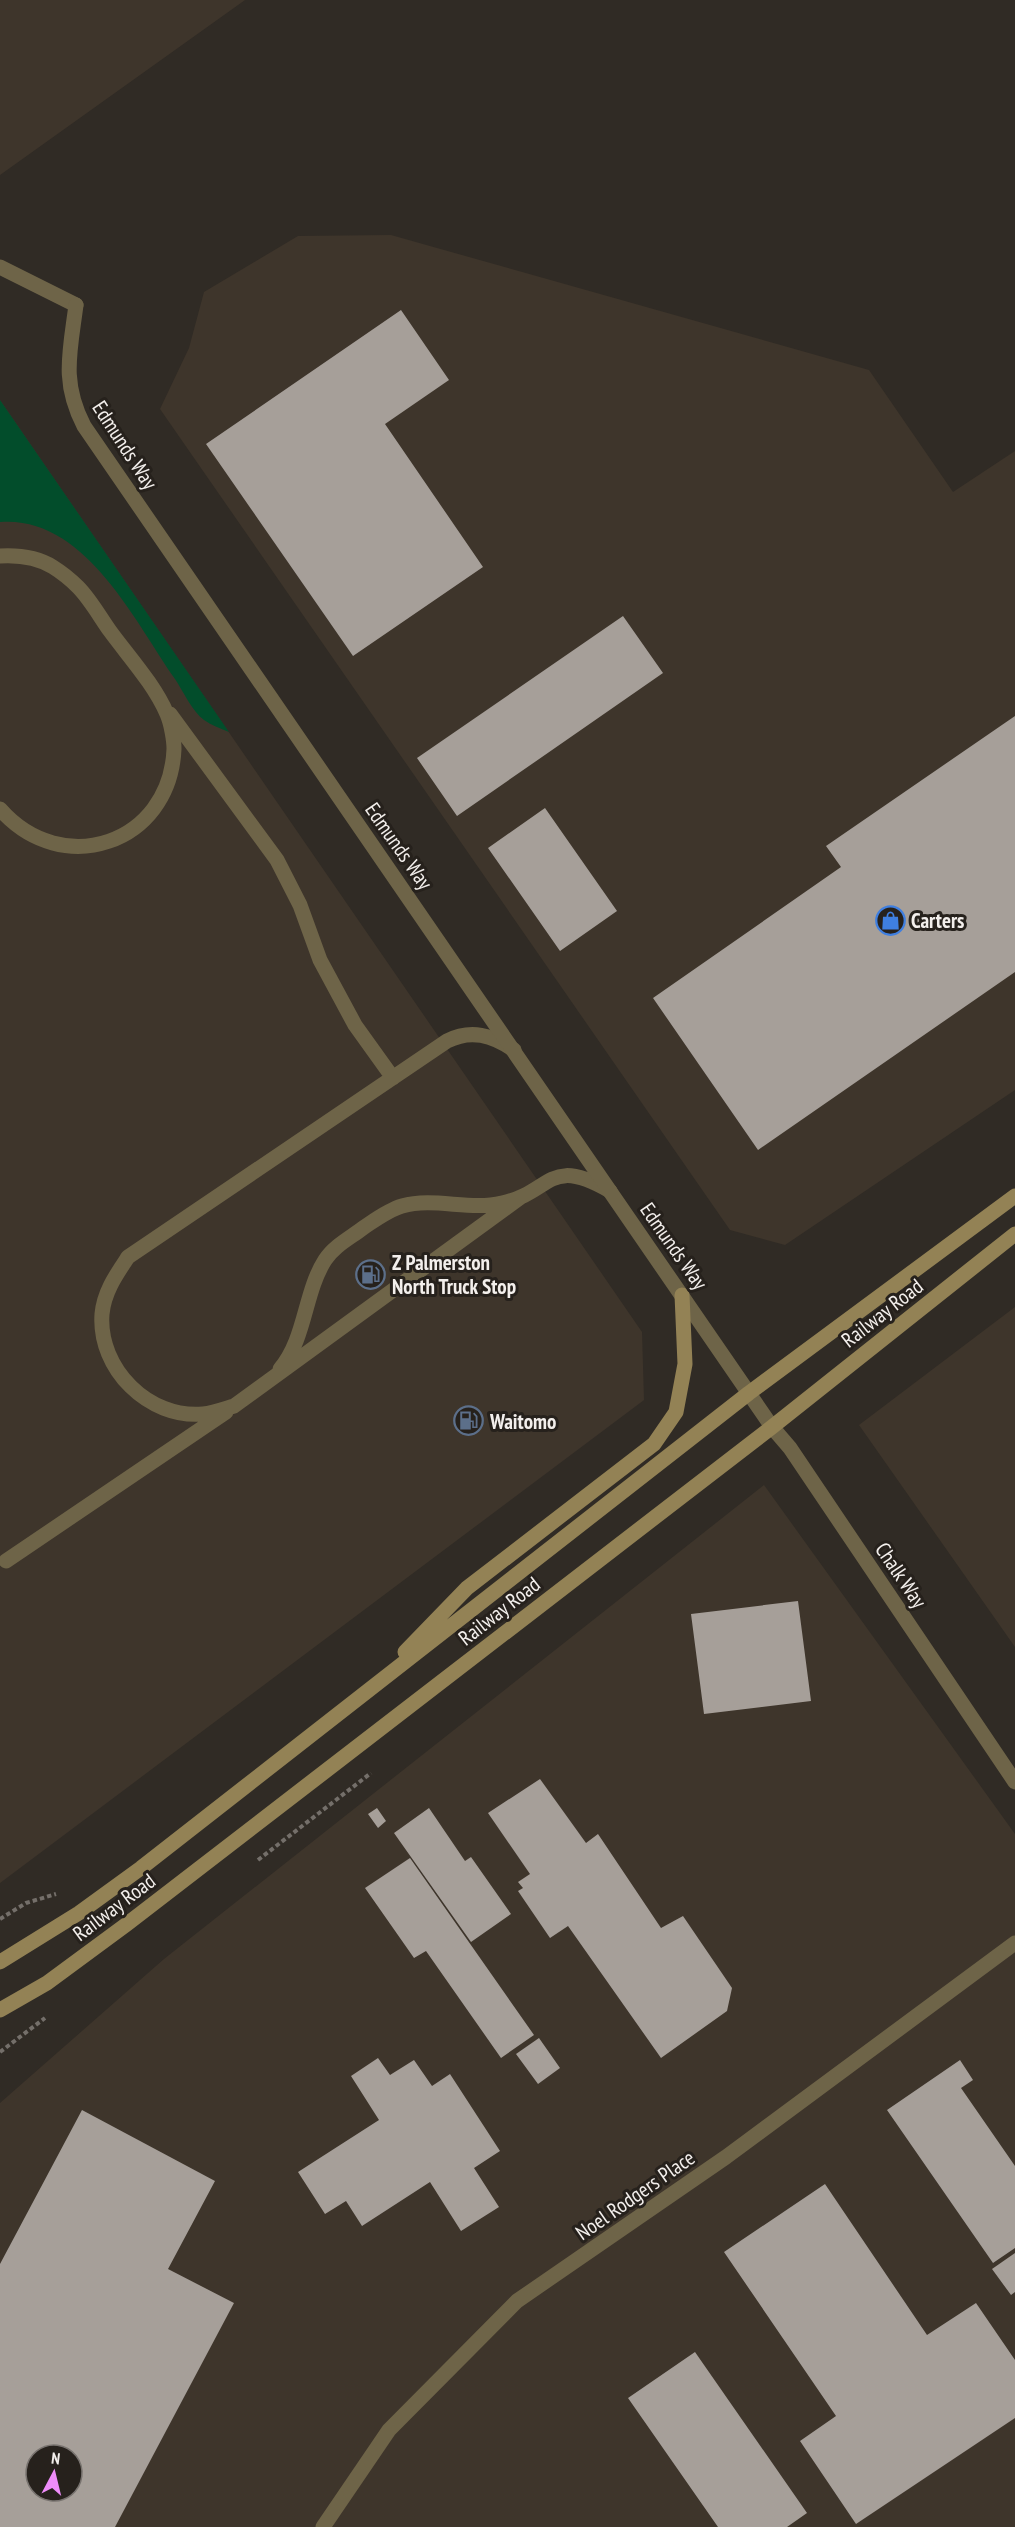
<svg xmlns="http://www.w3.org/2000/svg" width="1015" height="2527" font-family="'PT Sans Narrow',sans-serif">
	<rect width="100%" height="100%" fill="#302b25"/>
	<path fill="#3e352b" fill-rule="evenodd" d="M 0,0 L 245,0 L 0,175 Z
		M 391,235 L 869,370 L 953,492 L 1015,451 L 1015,1090 L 785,1245 L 730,1230 L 160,409 L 189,348 L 204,292 L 298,236 Z
		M 0,400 L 642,1332 L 644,1400 L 0,1883 Z
		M 1015,1307 L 1015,1647 L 859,1425 Z
		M 764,1485 L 1015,1834 L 1015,2527 L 0,2527 L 0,2103 L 164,1959 ZM 36,2455 L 72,2455 L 72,2491 L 36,2491 Z"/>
	<path fill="#024d2b" d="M 0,400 L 229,732 C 220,728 211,725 204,720 C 192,711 183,691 175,679 C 134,620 84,515 0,522 Z"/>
	<path fill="#a69f99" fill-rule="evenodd" d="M 401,310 L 449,380 L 385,424 L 483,567 L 353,656 L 206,444 Z
		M 623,616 L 663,673 L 457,816 L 417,758 Z
		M 1015,716 L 1015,972 L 758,1150 L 653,998 L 841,867 L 826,846 Z
		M 545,808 L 617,911 L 560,951 L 488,848 Z
		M 798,1601 L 811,1701 L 704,1714 L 691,1614 Z
		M 540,1779 L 586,1843 L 598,1834 L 661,1928 L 683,1916 L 732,1988 L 727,2011 L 661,2058 L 568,1926 L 550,1938 L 518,1891 L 523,1888 L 518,1882 L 530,1874 L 488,1813 Z
		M 377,1808 L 386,1821 L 378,1828 L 368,1814 Z
		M 429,1808 L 465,1861 L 471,1857 L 511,1914 L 471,1942 L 394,1833 Z
		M 410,1858 L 534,2035 L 501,2058 L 426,1951 L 414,1958 L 365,1888 Z
		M 539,2038 L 560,2068 L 538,2084 L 516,2054 Z
		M 378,2058 L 390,2075 L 414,2060 L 432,2086 L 450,2074 L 500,2151 L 474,2168 L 499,2207 L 461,2231 L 430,2182 L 362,2226 L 346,2201 L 325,2214 L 298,2172 L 379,2120 L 351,2076 Z
		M 960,2060 L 973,2080 L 961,2088 L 1015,2166 L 1015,2248 L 993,2263 L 887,2110 Z
		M 82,2110 L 215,2181 L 168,2269 L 234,2303 L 115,2527 L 0,2527 L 0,2264 ZM 36,2455 L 72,2455 L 72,2491 L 36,2491 Z
		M 825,2184 L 927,2335 L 976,2303 L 1015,2360 L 1015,2418 L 856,2524 L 800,2441 L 836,2416 L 724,2252 Z
		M 1015,2253 L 1015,2292 L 1011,2295 L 992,2269 Z
		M 695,2352 L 807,2513 L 787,2527 L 718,2527 L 628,2398 Z"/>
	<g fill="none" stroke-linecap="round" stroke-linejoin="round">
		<path stroke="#746f6a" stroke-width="4" stroke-dasharray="4.5 3" stroke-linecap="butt" d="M 258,1860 L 371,1773
			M 0,1919 L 26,1903 L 56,1894
			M 0,2052 L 45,2018"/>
		<path stroke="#6e6448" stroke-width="15" d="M 0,267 L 76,305
			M 0,556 C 18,555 37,557 53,567 C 61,572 71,580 78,587 C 90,599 100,617 110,631 C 129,657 154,684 167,714 C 171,723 174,740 174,749 C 170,844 62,880 0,809
			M 170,714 L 277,860 L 300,905 L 320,960 L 355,1025 L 393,1078
			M 514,1050 C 492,1035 471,1029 447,1041 L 128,1257 C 116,1275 104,1292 102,1314 C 98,1369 149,1419 203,1414 C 213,1413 224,1409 234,1406 L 521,1197
			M 280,1369 C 306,1338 304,1293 325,1260 C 334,1246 350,1238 363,1228 C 375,1220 388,1210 402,1206 C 434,1197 470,1211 502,1203 C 553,1192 547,1155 610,1191
			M 6,1561 L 226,1412"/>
		<path stroke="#6e6448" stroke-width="15" d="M 76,305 C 70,352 61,382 84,426 L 772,1427 L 790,1448 L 1015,1782
			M 323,2527 L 389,2430 L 517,2301 L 726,2157 L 1015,1943"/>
		<path stroke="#938255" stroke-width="15" d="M 405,1652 L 467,1588 L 654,1444 L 676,1412 L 685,1364 L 682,1295
			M 0,1962 L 79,1913 L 141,1868 L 749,1393 L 1015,1196
			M 0,2010 L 47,1983 L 127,1924 L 772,1427 L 1015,1234"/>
	</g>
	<defs>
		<symbol id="shop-ring" viewBox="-11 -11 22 22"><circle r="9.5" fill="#26211c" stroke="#3f7fe0" stroke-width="1.5"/><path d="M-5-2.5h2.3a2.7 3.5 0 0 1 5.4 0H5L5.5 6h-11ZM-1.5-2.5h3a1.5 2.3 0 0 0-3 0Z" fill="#3f7fe0"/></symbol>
		<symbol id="fuel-ring" viewBox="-11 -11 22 22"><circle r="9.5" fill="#26211c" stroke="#5c6f8a" stroke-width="1.5"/><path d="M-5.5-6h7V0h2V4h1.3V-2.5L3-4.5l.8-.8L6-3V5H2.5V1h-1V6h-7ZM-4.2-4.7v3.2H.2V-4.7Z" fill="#5c6f8a"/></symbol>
	</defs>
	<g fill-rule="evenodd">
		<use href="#shop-ring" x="874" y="904" width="33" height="33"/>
		<use href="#fuel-ring" x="354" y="1258" width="33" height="33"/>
		<use href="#fuel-ring" x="452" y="1404" width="33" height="33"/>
	</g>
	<g text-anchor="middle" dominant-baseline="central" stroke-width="6" stroke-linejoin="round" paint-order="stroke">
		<g font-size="21" fill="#f3efec" stroke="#26211c">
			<text transform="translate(125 445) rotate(57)">Edmunds Way</text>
			<text transform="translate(399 846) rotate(55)">Edmunds Way</text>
			<text transform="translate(674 1246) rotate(55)">Edmunds Way</text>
			<text transform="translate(882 1313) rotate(-38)">Railway Road</text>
			<text transform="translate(901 1575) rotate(56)">Chalk Way</text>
			<text transform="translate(499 1611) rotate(-38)">Railway Road</text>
			<text transform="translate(114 1907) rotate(-37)">Railway Road</text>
			<text transform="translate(635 2195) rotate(-35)">Noel Rodgers Place</text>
		</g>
		<g font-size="21" font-weight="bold" fill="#f3efec" stroke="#26211c" text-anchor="start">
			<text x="911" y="920">Carters</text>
			<text x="392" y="1262">Z Palmerston<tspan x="392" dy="24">North Truck Stop</tspan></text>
			<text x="490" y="1421">Waitomo</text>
		</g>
	</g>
	<g transform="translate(54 2473) rotate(7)"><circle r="28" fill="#26211c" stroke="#78736f" stroke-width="1.5"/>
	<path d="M0-4.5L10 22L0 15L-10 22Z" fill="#ee8cf9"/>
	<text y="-9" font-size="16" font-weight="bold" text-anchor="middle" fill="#f3efec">N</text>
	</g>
</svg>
